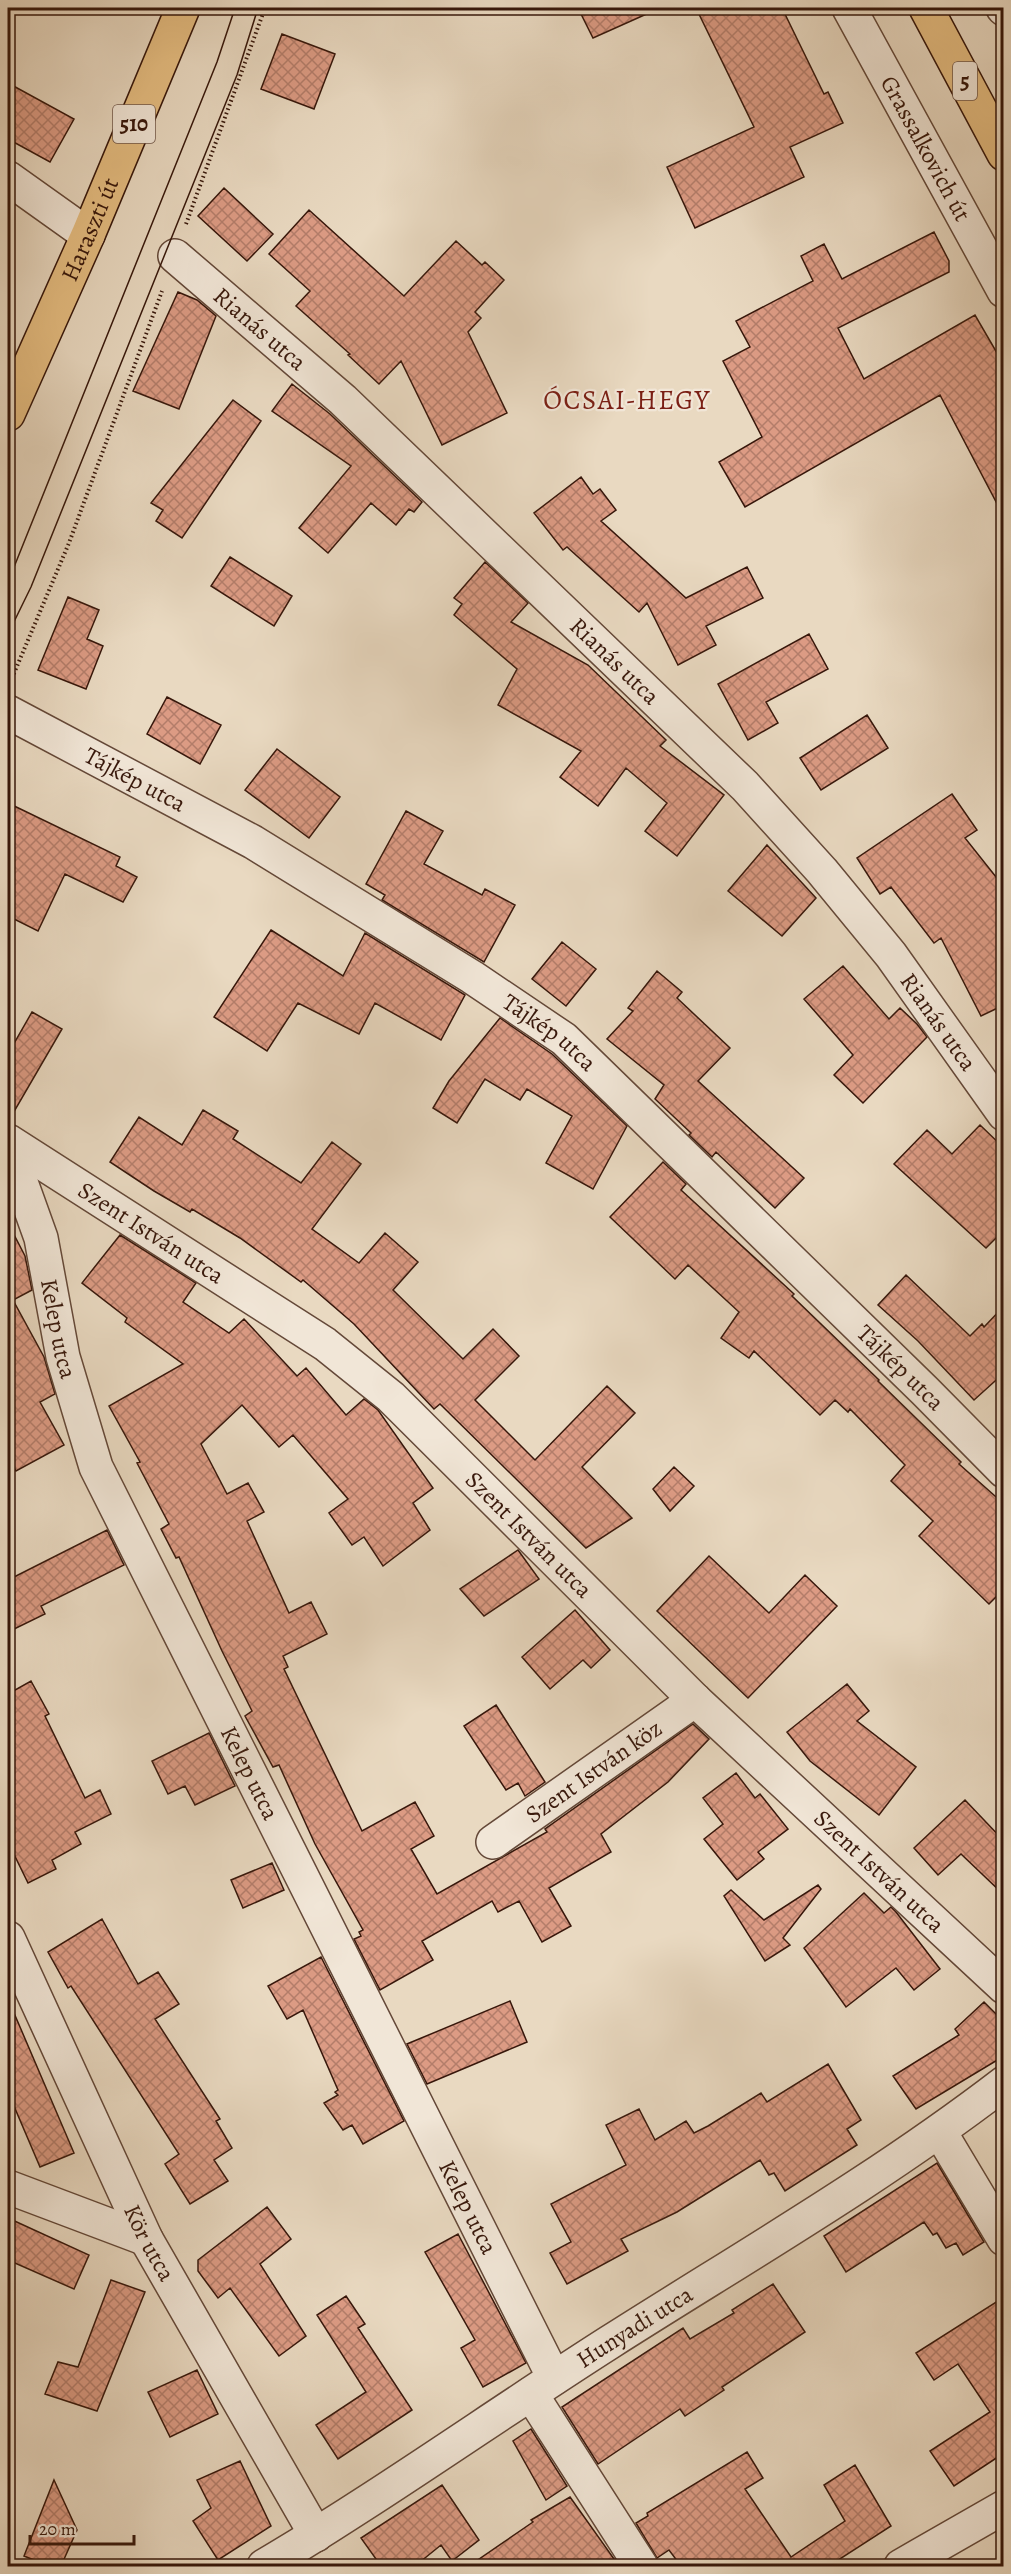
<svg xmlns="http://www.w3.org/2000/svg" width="1011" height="2574" font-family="Alegreya,serif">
	<defs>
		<pattern id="building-cross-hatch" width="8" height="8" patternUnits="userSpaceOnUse" patternTransform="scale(1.5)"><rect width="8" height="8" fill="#dc9b84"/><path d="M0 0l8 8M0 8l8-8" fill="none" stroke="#b37d6a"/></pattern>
	</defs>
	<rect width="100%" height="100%" fill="#e9d9c1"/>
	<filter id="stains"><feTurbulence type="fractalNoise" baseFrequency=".00333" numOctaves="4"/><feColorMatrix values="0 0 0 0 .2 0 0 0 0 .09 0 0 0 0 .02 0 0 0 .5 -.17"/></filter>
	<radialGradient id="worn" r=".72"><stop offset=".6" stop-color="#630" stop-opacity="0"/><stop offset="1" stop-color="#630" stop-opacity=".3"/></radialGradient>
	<path fill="url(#building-cross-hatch)" stroke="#37170b" stroke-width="1.5" d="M 578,8 L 660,8 L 593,38 Z
		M 696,8 L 782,8 L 824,94 L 828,92 L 843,123 L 790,147 L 804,177 L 695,228 L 667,167 L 754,127 Z
		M 282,34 L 335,54 L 314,109 L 261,89 Z
		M 8,83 L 74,119 L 50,162 L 8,139 Z
		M 224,188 L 273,234 L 247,261 L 198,216 Z
		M 309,210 L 404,296 L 456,241 L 482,265 L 485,262 L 504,280 L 475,312 L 481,318 L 468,332 L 507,413 L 442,445 L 401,361 L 379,384 L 348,355 L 350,354 L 296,306 L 310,291 L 269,254 Z
		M 934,232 L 949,261 L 949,272 L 838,328 L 864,379 L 975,315 L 1004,365 L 1004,517 L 940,395 L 745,507 L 719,462 L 762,437 L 723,361 L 750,347 L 736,321 L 813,281 L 801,256 L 824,244 L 842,279 Z
		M 178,292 L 197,300 L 216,316 L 179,409 L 133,391 Z
		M 292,384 L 330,414 L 422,502 L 414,512 L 409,509 L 396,525 L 371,503 L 328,553 L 299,528 L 351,466 L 272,411 Z
		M 233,400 L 261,421 L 182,538 L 156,521 L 163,510 L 151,503 Z
		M 581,477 L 593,494 L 600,489 L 616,510 L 601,521 L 686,598 L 747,567 L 763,598 L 706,626 L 716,645 L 678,665 L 647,603 L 639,612 L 567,547 L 563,550 L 534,513 Z
		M 230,557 L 292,596 L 274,626 L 211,586 Z
		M 485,562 L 528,603 L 511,622 L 588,665 L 666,740 L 660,746 L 724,795 L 677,856 L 645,831 L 667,803 L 626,768 L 598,806 L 560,777 L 581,751 L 498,705 L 517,669 L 454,615 L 462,604 L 454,598 Z
		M 68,597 L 99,610 L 87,639 L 103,646 L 86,689 L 38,670 Z
		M 809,634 L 828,669 L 766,702 L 778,723 L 748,740 L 718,684 Z
		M 167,697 L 221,725 L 200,764 L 147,734 Z
		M 867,715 L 888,748 L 821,790 L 800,758 Z
		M 277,749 L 340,797 L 309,838 L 245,790 Z
		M 952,794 L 977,830 L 965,838 L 1004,887 L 1004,1005 L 981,1016 L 941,938 L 934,943 L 891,887 L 880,894 L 857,858 Z
		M 8,803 L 120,857 L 116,866 L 137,877 L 123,902 L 65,874 L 38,931 L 8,916 Z
		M 406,811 L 443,831 L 424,864 L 482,895 L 485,889 L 515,905 L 484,962 L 382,900 L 385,895 L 366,884 Z
		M 767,845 L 816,898 L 782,936 L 728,891 Z
		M 271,930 L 343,976 L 365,933 L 465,995 L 441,1040 L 375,1003 L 359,1034 L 298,1003 L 267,1051 L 214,1017 Z
		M 562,942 L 596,969 L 566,1006 L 532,979 Z
		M 843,966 L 889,1019 L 900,1008 L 917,1024 L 927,1037 L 863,1103 L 834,1075 L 853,1055 L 804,999 Z
		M 657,971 L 682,992 L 677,998 L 730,1048 L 698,1081 L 804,1178 L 775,1208 L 716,1152 L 712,1157 L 689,1135 L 691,1133 L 655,1099 L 664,1085 L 607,1039 L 633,1011 L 628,1008 Z
		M 32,1012 L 62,1029 L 8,1122 L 8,1054 Z
		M 500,1018 L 552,1054 L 627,1126 L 593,1189 L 546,1163 L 572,1116 L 527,1089 L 520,1100 L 485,1079 L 457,1123 L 433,1108 L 449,1081 Z
		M 203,1110 L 238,1131 L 233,1139 L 301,1183 L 332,1142 L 361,1164 L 312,1229 L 359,1263 L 385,1233 L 418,1262 L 393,1290 L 463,1359 L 493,1329 L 519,1356 L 475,1400 L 535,1460 L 607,1386 L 635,1413 L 582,1467 L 632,1518 L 586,1548 L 440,1404 L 434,1409 L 354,1324 L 303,1280 L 301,1282 L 240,1238 L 192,1209 L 190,1212 L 154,1191 L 110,1162 L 139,1117 L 182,1145 Z
		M 980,1125 L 1004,1148 L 1004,1230 L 986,1248 L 894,1164 L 927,1130 L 952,1154 Z
		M 663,1162 L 686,1184 L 681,1190 L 794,1294 L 792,1296 L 879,1380 L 878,1381 L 961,1462 L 959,1464 L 1004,1504 L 1004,1589 L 989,1604 L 919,1536 L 933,1521 L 891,1481 L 905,1465 L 850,1409 L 848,1412 L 835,1400 L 820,1415 L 754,1351 L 749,1358 L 721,1338 L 739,1312 L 688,1265 L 675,1279 L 610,1217 Z
		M 8,1223 L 25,1256 L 32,1290 L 13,1300 L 44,1357 L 55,1394 L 40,1402 L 64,1445 L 16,1471 L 8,1456 Z
		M 120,1235 L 196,1283 L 183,1302 L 229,1333 L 244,1319 L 297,1376 L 306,1368 L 346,1415 L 364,1399 L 378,1410 L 433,1488 L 413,1503 L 430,1530 L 383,1566 L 364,1537 L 352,1545 L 329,1513 L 348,1499 L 293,1435 L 279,1447 L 242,1405 L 201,1444 L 227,1494 L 248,1483 L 264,1512 L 247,1521 L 289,1613 L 311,1602 L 327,1634 L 283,1656 L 288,1667 L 284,1669 L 362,1831 L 415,1802 L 434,1836 L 411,1849 L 437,1894 L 547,1832 L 545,1829 L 693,1724 L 709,1739 L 668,1782 L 601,1834 L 611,1852 L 549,1888 L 571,1926 L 542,1942 L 519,1901 L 498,1912 L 492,1901 L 422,1941 L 433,1960 L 380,1990 L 354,1939 L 361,1936 L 359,1932 L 363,1930 L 315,1844 L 279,1765 L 273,1767 L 245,1716 L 252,1711 L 222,1651 L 179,1557 L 176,1558 L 161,1529 L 169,1524 L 137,1463 L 140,1462 L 109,1406 L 183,1364 L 125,1322 L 127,1318 L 82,1283 Z
		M 906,1275 L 970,1336 L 982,1324 L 984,1327 L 1004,1306 L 1004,1373 L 974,1400 L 918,1341 L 878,1305 Z
		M 674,1467 L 694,1486 L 670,1511 L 653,1489 Z
		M 107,1530 L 124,1565 L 41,1606 L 45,1614 L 8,1632 L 8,1580 Z
		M 518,1550 L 539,1579 L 484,1616 L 460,1589 Z
		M 709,1556 L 769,1613 L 805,1575 L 837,1606 L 748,1698 L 657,1611 Z
		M 575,1610 L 610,1650 L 591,1668 L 583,1660 L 550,1689 L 522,1657 Z
		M 31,1681 L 49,1714 L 45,1716 L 85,1798 L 100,1790 L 111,1814 L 75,1832 L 81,1844 L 52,1860 L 56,1869 L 28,1883 L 8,1842 L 8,1694 Z
		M 847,1684 L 869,1711 L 857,1721 L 916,1767 L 879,1815 L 810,1761 L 787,1732 Z
		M 496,1705 L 545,1782 L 525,1796 L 518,1783 L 506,1790 L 464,1726 Z
		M 209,1733 L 235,1786 L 195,1805 L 185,1786 L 168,1794 L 152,1761 Z
		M 736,1773 L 755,1798 L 760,1794 L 788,1829 L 758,1852 L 764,1859 L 737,1880 L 704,1839 L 723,1824 L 703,1798 Z
		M 965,1800 L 1004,1841 L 1004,1895 L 961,1854 L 938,1875 L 914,1848 Z
		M 272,1863 L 284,1890 L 243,1908 L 231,1880 Z
		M 818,1885 L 821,1889 L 783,1938 L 790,1945 L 765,1961 L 724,1896 L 731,1890 L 764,1920 Z
		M 864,1893 L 884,1913 L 891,1907 L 896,1912 L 940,1969 L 914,1990 L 896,1968 L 846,2007 L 804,1948 Z
		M 102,1919 L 138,1984 L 158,1972 L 179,2004 L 155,2019 L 220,2119 L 216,2121 L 232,2148 L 214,2160 L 228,2181 L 190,2204 L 165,2164 L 179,2154 L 71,1986 L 68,1988 L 48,1952 Z
		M 321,1957 L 404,2121 L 363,2144 L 352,2125 L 343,2130 L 324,2103 L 338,2095 L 335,2092 L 338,2090 L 303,2010 L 287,2019 L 268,1986 Z
		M 8,1999 L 74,2153 L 40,2167 L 8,2092 Z
		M 510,2001 L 527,2042 L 427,2084 L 407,2044 Z
		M 984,2002 L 1004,2022 L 1004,2056 L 916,2109 L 893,2076 L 959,2035 L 955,2029 Z
		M 828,2064 L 861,2120 L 847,2129 L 857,2145 L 785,2191 L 774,2173 L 769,2175 L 760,2160 L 677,2212 L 621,2239 L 628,2251 L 567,2284 L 550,2253 L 571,2242 L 551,2204 L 626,2165 L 606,2125 L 639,2109 L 655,2140 L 686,2121 L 694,2133 L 708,2126 L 761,2093 L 767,2102 Z
		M 937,2163 L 984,2242 L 963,2255 L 956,2243 L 946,2248 L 937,2233 L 933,2235 L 924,2222 L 846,2272 L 824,2236 Z
		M 267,2207 L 291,2239 L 260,2264 L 306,2336 L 279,2356 L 230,2288 L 218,2298 L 198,2271 L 198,2260 Z
		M 8,2218 L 89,2255 L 74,2289 L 8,2260 Z
		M 458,2234 L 526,2363 L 483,2387 L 461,2348 L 475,2340 L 425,2252 Z
		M 111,2280 L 145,2292 L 97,2411 L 45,2394 L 58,2362 L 78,2367 Z
		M 773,2284 L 805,2332 L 722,2387 L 724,2390 L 685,2416 L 680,2409 L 598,2464 L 562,2407 L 683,2328 L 690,2339 L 734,2313 L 732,2310 Z
		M 346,2296 L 365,2324 L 358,2328 L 412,2410 L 338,2459 L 316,2425 L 366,2392 L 317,2315 Z
		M 1004,2297 L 1004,2453 L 954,2486 L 930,2451 L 990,2412 L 958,2364 L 934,2380 L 916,2353 Z
		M 197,2370 L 218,2414 L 170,2437 L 148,2392 Z
		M 531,2429 L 567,2486 L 546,2500 L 513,2441 Z
		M 747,2452 L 763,2478 L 745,2489 L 791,2557 L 845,2521 L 824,2485 L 855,2465 L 891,2526 L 829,2566 L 681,2566 L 669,2550 L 657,2558 L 636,2523 L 648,2516 L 647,2513 Z
		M 240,2461 L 271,2526 L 218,2560 L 193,2521 L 211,2508 L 197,2480 Z
		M 54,2480 L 77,2530 L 61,2566 L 49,2566 L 24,2556 Z
		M 442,2485 L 479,2540 L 452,2561 L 441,2545 L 415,2566 L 381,2566 L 361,2538 Z
		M 570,2497 L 619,2566 L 469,2566 L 533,2522 L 531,2520 Z"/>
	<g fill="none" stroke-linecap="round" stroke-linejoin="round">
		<defs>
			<g id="minor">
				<path id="s1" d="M 849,8 L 1004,291"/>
				<path d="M 1003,8 L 1004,9"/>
				<path d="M 8,178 L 88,235"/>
				<path id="s2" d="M 175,256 L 343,400 L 745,786 L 822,871 L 891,955 L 1004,1114"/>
				<path id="s3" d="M 8,712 L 253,842 L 472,977 L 564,1039 L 925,1391 L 1004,1471"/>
				<path id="s4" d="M 8,1141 L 325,1344 L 391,1397 L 695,1700 L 1004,1987"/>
				<path id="s5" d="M 8,1146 L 41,1238 L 63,1357 L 96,1467 L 554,2378"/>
				<path id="s6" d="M 493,1842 L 695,1700"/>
				<path id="s7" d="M 8,1938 L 146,2239 L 316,2535"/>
				<path d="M 940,2132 L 1004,2239"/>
				<path d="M 8,2187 L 146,2239"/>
				<path d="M 531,2394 L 641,2566"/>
				<path id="s8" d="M 264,2566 C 382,2496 494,2416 610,2342 C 742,2258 879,2179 1004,2083"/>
				<path d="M 901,2566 L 1004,2507"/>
			</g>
			<g id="major">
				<path d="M 926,8 L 1004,154"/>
				<path id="s9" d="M 8,414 L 88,235 L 183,8"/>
			</g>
		</defs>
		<use href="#minor" stroke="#644838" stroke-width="36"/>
		<use href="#major" stroke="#37170b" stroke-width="36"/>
		<path stroke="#37170b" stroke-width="4" stroke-dasharray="1.5 3" stroke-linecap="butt" d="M 186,224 L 265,8
			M 8,666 L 15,669
			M 12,678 L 69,543 L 162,291"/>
		<use href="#minor" stroke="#f1e6d7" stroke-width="33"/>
		<use href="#major" stroke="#e4bc80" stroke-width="33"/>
		<path stroke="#37170b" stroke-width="1.5" d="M 8,582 L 217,62 L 235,8
			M 8,634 L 31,587 L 237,75 L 258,8"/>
	</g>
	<g text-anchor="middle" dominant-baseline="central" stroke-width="4.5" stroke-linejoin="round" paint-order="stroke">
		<g fill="#f1e6d7" stroke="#6f5548" stroke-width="1.5">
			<rect x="953" y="62" width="24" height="38" rx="4.5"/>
			<rect x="113" y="105" width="42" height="38" rx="4.5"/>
		</g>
		<g font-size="22" font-weight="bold" fill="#37170b">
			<text x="965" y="81">5</text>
			<text x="134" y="124">510</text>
		</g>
		<g font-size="24" fill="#37170b" stroke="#f1e6d7">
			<text stroke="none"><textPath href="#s1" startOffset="160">Grassalkovich út</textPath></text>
			<text stroke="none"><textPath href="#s9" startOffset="202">Haraszti út</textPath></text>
			<text stroke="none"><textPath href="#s2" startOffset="112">Rianás utca</textPath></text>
			<text stroke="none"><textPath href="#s2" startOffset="598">Rianás utca</textPath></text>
			<text stroke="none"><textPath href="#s3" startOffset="144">Tájkép utca</textPath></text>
			<text stroke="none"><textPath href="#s2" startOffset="1084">Rianás utca</textPath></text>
			<text stroke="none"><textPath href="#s3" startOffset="630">Tájkép utca</textPath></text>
			<text stroke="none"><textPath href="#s4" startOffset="170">Szent István utca</textPath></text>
			<text stroke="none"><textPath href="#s5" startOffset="190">Kelep utca</textPath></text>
			<text stroke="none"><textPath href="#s3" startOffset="1116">Tájkép utca</textPath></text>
			<text stroke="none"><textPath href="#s4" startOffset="656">Szent István utca</textPath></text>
			<text stroke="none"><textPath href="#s6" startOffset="123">Szent István köz</textPath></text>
			<text stroke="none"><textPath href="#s5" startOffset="676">Kelep utca</textPath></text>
			<text stroke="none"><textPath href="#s4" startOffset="1142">Szent István utca</textPath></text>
			<text stroke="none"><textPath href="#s5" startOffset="1162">Kelep utca</textPath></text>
			<text stroke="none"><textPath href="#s7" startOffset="336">Kör utca</textPath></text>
			<text stroke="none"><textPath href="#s8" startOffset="441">Hunyadi utca</textPath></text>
		</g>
		<g font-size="27" letter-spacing="1.5" fill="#7a1f14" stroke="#f1e6d7">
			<text x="627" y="400">ÓCSAI-HEGY</text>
		</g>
	</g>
	<rect width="1011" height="2574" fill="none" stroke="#e9d9c1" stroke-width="30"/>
	<rect x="9" y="9" width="993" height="2556" fill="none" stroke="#37170b" stroke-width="3"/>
	<rect x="15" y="15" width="981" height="2544" fill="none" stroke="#37170b" stroke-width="1.5"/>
	<path d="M30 2535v9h104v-9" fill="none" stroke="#37170b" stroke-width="3"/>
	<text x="39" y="2535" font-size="18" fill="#37170b" stroke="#f1e6d7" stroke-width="4.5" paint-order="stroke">20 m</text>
	<rect width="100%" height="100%" filter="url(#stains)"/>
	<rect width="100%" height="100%" fill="url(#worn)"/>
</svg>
